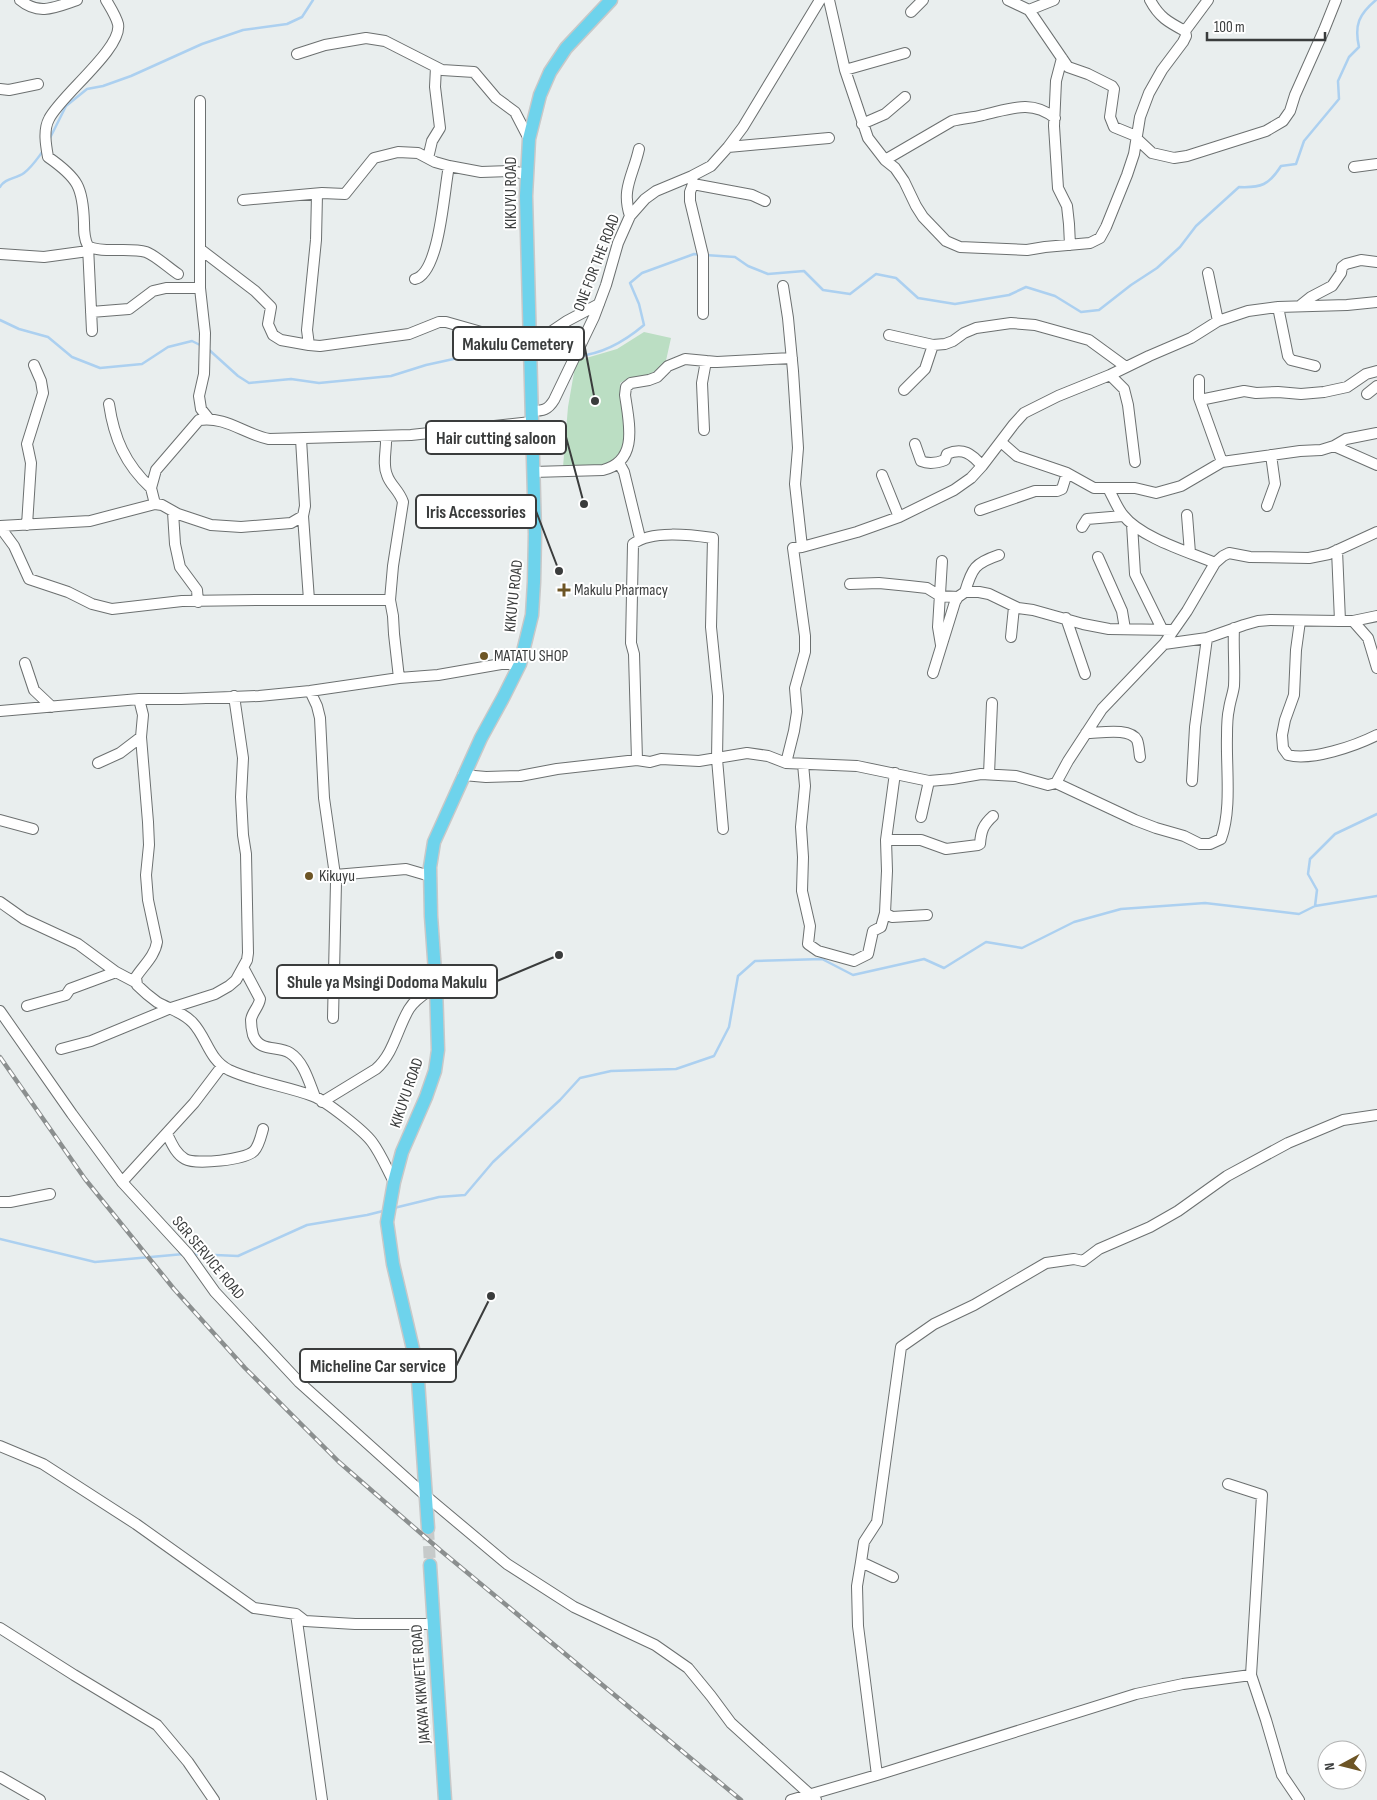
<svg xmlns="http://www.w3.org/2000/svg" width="1377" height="1800" font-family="'Sofia Sans Condensed',sans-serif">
	<rect width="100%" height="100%" fill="#e9eeee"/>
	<path fill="#bbdec3" d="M 644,332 L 671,338 L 665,365 L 645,377 L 627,379 L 620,383 L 626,427 L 623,448 L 609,465 L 563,467 L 568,407 L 576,361 L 617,349 Z"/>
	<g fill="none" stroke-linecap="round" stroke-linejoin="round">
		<path stroke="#acd0f0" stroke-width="2.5" d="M 49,140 L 66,106 L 87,89 L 103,86 L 131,76 L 202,44 L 243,30 L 287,24 L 302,17 L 313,0
			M 0,187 C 5,178 16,179 24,173 C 32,167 37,159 43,151
			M 705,255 L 735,257 L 748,266 L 768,274 L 804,271 L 823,290 L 850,294 L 876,274 L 896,278 L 918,298 L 955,304 L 1009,295 L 1026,287 L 1055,296 L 1081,312 L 1099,310 L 1131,285 L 1157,268 L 1180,247 L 1196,226 L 1239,187 C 1261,188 1269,185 1281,166 L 1296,164 L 1304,141 L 1339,99 L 1338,81 L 1349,57 L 1359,47 C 1354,25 1359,14 1376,0
			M 0,320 L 19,329 L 48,337 L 72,357 L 100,368 L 142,364 L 168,347 L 192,341 L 202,346
			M 207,348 L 238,376 L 249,383 L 291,379 L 319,383 L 391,376 L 426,365 L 481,353 L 525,357
			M 578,356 C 603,354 625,341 644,325 L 639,304 L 630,283 L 642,273 L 694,254 L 700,255
			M 533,357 L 573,356
			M 1315,906 L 1377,896
			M 394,1208 L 439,1197 L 465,1195 L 493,1162 L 560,1100 L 580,1078 L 611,1071 L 676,1069 L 714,1056 L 729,1027 L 738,976 L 755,961 L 822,959 L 853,975 L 924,959 L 944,968 L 986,942 L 1022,948 L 1074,922 L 1121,909 L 1205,903 L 1299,914 L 1315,906 L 1317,890 L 1308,874 L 1310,859 L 1335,834 L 1377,814
			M 0,1239 L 95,1262 L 184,1254
			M 192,1254 L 238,1256 L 307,1225 L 367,1215 L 383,1211"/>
		<path stroke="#c6caca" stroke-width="12" stroke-dasharray="12 6" stroke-linecap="butt" d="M 428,1528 L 430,1565"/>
		<defs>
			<path id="minor" d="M 20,0 C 39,16 56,7 77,0
				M 106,0 C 110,7 116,16 118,24 C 123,48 60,96 49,119 C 43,130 46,146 48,157 C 78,178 83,187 84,223 C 84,231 84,239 88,246 C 101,254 129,247 146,252 C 155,255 170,269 178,274
				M 829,0 L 845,70 L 868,138 L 885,160 L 895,168 L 904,181 L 916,206 L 923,217 L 946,241 L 960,247 L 1027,250 L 1045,247 L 1090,243 L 1100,238 L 1106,227 L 1127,175 L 1134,154 L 1140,117 L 1149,93 L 1162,70 L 1183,42 L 1186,36 L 1185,31 L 1208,0
				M 1008,0 L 1029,10 L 1068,67 L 1088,74 L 1112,86 L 1114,89 L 1110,117 L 1114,127 L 1136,136
				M 1150,0 C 1159,17 1168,22 1185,31
				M 1029,10 L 1054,0
				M 911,12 L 923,0
				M 297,54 L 325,45 L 366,38 L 385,41 L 442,70 L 474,72 L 496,98 L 515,112 L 529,139
				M 1062,58 L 1056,81 L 1054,126 L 1058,188 L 1067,206 L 1069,224 L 1070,245
				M 845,70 L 905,53
				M 0,89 L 9,90 L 38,84
				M 200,101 L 200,288 L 205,333 L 204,374 L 199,396 L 201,409 L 209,419
				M 862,124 L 885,114 L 905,97
				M 1136,138 L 1152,153 L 1174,158 L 1187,156 L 1266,131 L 1283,121 L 1290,111 L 1295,95 L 1324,30 L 1336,0
				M 728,147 L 829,138
				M 428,158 L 432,141 L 440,128 L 435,87 L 436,67
				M 885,160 L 952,121 C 962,118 973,118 983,115 C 1010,109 1031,99 1055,118
				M 1354,167 L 1377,164
				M 692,177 L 693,184 L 752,195 L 765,201
				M 693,184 L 690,192 L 690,201 L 703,255 L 703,314
				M 243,200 L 322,193 L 345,194 L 374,158 L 398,152 L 418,153 L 435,162 L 449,166 L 481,172 L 511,171 L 526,174
				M 630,216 C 621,189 633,176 639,149
				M 88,246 L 92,331
				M 200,249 L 255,291 L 271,307 L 268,324 L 273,335 L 281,340 L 309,345 L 320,346 L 409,334 L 439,322 L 446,322 L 530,346 L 567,321 L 599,304
				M 0,254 L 44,257 L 88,251
				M 1208,273 L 1218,321
				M 415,279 C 440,273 444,189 449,166
				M 783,286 L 788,318 L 793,371 L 798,448 L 795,484 L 802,547
				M 1301,305 L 1311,297 L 1332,286 L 1341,273 L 1342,267 L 1346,264 L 1361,260 L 1377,262
				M 1278,307 L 1288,356 L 1291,360 L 1315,366
				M 91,312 L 129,309 L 153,291 L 166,288 L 200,288
				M 889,335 L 933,345 L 945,344 L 953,341 L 964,333 L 976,328 L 1011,323 L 1035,325 L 1089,340 L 1126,367
				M 309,345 L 307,330 L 316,240 L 317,194
				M 1110,375 L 1124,389 L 1128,405 L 1135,462
				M 1199,380 L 1199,398 L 1222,462
				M 904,390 L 925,369 L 933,345
				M 1367,394 L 1377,386
				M 1200,400 L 1244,391 L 1256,393 L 1278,392 L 1301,394 L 1324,392 L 1347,387 L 1366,374 L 1377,371
				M 109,404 C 114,438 125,464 151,488
				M 531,411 C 543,411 548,410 554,400 L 594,317 L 606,285 L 618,243 L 630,216 L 645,199 L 656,191 L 692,176 L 711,166 L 728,147 L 743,127 L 820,0
				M 704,430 L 702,383 L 706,361
				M 386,436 C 387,449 382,463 387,475 C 390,485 399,490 403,502 L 393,566 L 390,600 L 393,616 L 394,634 L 399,678
				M 1001,442 L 1017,456 L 1067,473 L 1094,488 L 1135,488 L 1156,493 L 1181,486 L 1222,462 L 1300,451 L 1321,450 L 1334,446 L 1346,439 L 1377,433
				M 915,444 L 921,461 C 928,464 937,463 945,460 L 947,454 C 963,447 972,454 982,466
				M 1334,446 L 1377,465
				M 619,463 L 624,472 L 640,538
				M 533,472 L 603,470 C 639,461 629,423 625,395 L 626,387 L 631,383 L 649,380 L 657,377 L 668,366 L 685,359 L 717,362 L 792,358
				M 882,475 L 899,517
				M 1108,488 C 1113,497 1117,508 1123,515 C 1141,538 1189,552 1215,563
				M 155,504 L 151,488 L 156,470 L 199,420 C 226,416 244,434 269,439 L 411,435 L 531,422
				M 1267,506 L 1275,484 L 1271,455
				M 980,510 L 1035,491 L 1057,491 L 1062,489 L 1067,473
				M 173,512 L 175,544 L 180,567 L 197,590 L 198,602
				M 1187,515 L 1190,553
				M 303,516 L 309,600
				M 1132,524 L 1135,574 L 1162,629
				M 27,525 L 31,463 L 27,444 L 43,393 L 41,381 L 34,365
				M 0,526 L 90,521 L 155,504 L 162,505 L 178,514 L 211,525 L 241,527 L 291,523 L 303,516 L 305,506 L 301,439
				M 0,527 L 14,546 L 29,579 L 68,592 L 92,604 L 112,609 L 182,601 L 256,600 L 390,600
				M 1082,527 L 1087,519 L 1123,516
				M 1098,557 L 1122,611 L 1125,629
				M 850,584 L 879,583 L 909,586 L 927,588 L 940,596 L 958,597
				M 965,592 C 972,568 975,563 999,555
				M 1066,618 L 1085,674
				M 1300,621 L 1296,650 L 1294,695 L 1285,720 L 1282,735 L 1283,748 L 1288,755 C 1312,761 1355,746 1377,735
				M 1340,621 L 1353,621 L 1368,638 L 1377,668
				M 1353,621 L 1377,616
				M 1011,637 L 1014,607
				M 1164,644 L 1207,638 L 1244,625 L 1258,621 L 1270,620 L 1340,621 L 1337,550
				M 941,645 L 938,627 L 942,561
				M 25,663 L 34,690 L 52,707
				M 933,673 L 955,602 L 958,597 L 965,592 L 979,592 L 989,594 L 1018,608 L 1033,610 L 1083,624 L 1109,629 L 1173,630
				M 310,691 L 317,706 L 320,718 L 324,798 L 336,882 L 333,1018
				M 139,699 L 143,715 L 141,737 L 148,822 L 149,845 L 146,875 L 148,900 L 157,942 C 155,956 143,966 136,977 L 137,985 C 143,991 150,997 157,1002 C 169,1009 183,1012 193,1023 C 207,1038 209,1060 229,1070 C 255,1082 286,1086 313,1096 C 326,1101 364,1131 372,1142 C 381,1154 387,1169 394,1182
				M 0,711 L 139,699 L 181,699 L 259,696 L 310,691 L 399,678 L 438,675 L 501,664 L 520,664
				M 1086,733 C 1100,733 1130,727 1137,740 C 1139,745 1139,751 1140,757
				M 637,760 L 634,654 L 631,643 L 633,544 C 651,530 691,535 713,538 L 711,627 L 718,696 L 717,759 L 723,829
				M 98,763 L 120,753 L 141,737
				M 786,763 L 794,731 L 797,712 L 795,688 L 805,652 L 805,636 L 793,548 L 802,547 L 857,532 L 899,517 L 954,490 L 971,478 L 982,466 L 1014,424 L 1024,413 L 1058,396 L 1110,375 L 1149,356 L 1191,338 L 1218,321 L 1248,311 L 1278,307 L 1347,305 L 1377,302
				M 803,764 L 805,786 L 801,827 L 803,857 L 802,891 L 810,926 L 808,944 L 818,951 L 854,961 L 868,954 L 873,931 L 881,927 L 885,913
				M 895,773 L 886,840 L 887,871 L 885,913 L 892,917 L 927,915
				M 989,774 L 992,703
				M 463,775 L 486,777 L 520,776 L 557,769 L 637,760 L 650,762 L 661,759 L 699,761 L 747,753 L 768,756 L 786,763 L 857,766 L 929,781 L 952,779 L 981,774 L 1016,776 L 1048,785 L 1056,783 L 1068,761 L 1102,709 L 1164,644 L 1187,611 L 1215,563 L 1223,556 L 1229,553 L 1250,557 L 1309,558 L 1329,554 L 1377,532
				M 1192,781 L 1195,727 L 1207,638
				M 1056,783 L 1135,820 L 1156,828 L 1184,836 L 1200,844 L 1210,844 L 1221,839 C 1232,809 1226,768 1227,736 C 1227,727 1227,717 1229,709 C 1230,701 1233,694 1234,686 C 1235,667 1233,648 1234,628
				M 921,817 L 929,781
				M 0,820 L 33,829
				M 886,840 L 921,840 L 946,849 L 978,845 L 980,844 C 981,831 983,825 993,816
				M 335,875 L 406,869 L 430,876
				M 0,902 L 24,919 L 78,944 L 116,972 L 135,982
				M 243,967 L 260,999 C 259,1007 252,1012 251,1020 C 251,1025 252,1031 253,1035 C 260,1053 278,1045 290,1053 C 304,1062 309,1082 315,1097
				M 27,1006 L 66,995 L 70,989 L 116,972
				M 0,1011 L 72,1114 L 122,1182 L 188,1254 L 215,1292 L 299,1382 L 426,1496 L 507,1564 L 574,1607 L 655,1645 L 688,1668 L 711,1696 L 731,1723 L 816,1800
				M 61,1049 L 91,1041 L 171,1008 L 215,994 L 229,986 L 236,980 L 247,960 L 248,953 L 246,854 L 243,835 L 241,797 L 243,758 L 234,696
				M 322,1102 L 376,1069 C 394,1053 397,1029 409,1009 C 415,999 426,993 436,986
				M 167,1134 C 172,1144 176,1154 185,1159 C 196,1165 245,1160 254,1151 C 259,1146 261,1136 263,1129
				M 122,1182 L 194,1103 L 222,1066
				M 0,1202 L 10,1202 L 50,1194
				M 0,1446 L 43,1464 L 136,1524 L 254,1608 L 296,1614 L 305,1621 L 355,1624 L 434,1624
				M 861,1562 L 864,1542 L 877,1522 L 901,1347 L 934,1324 L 974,1305 L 1046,1263 L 1074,1259 L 1083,1261 L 1099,1249 L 1150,1227 L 1178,1211 L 1227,1176 L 1288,1143 L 1343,1120 L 1377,1115
				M 296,1614 L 322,1800
				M 0,1628 L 74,1675 L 157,1725 L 188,1762 L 214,1800
				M 1251,1675 L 1266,1720 L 1282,1775 L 1299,1800
				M 877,1775 L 858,1626 L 857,1586 L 861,1562 L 893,1577
				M 0,1777 L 40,1800
				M 791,1800 L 877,1775 L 1136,1694 L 1183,1684 L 1251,1675 L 1262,1495 L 1228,1484"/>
			<path id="major" d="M 428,1528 L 418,1380 L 413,1349 L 393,1264 L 387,1222 L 394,1182 L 402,1152 L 426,1097 L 435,1071 L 438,1050 L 436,986 L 431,916 L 430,867 L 434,842 L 481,738 L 504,696 L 520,664 L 532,615 L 534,582 L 535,534 L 526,196 L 529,139 L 540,95 L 550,72 L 566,48 L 611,0
				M 430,1565 L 445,1800"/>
		</defs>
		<use href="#minor" stroke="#6c7070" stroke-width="12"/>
		<use href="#major" stroke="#c8c8c8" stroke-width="15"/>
		<use href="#minor" stroke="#fff" stroke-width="10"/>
		<use href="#major" stroke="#6ed3ec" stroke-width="12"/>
		<defs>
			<path id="rail" d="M 0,1057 L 85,1179 L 174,1289 L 245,1368 L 339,1462 L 440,1550 L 741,1800"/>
		</defs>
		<use href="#rail" stroke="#8b8f8f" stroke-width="4.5"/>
		<use href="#rail" stroke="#fff" stroke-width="2.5" stroke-dasharray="8" stroke-linecap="butt"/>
	</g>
	<g fill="#6d5525" stroke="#fff" stroke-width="2">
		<path d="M561.5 582.5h5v5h5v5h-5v5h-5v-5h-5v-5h5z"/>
		<circle cx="484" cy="656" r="5"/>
		<circle cx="309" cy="876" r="5"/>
	</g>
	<g text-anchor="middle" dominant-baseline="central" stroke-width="4" stroke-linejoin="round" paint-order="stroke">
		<g font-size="16" fill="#3a3c3c" stroke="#fff">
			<text transform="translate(511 193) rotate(-90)">KIKUYU ROAD</text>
			<text transform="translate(597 263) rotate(-69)">ONE FOR THE ROAD</text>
			<text transform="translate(514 596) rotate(-84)">KIKUYU ROAD</text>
			<text transform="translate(407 1093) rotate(-71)">KIKUYU ROAD</text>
			<text transform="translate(208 1258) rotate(50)">SGR SERVICE ROAD</text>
			<text transform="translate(421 1684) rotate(-94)">JAKAYA KIKWETE ROAD</text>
		</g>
		<g font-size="16" fill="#3a3c3c" stroke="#fff" text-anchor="start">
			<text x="574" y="590">Makulu Pharmacy</text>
			<text x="494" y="656">MATATU SHOP</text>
			<text x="319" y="876">Kikuyu</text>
		</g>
	</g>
	<path fill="none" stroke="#3a3c3c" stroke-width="2" d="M595 401L584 343M584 504L566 437M559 571L536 511M559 955L497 981M491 1296L456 1366"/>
	<g fill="#3a3c3c" stroke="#fff" stroke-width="2">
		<circle cx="595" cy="401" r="5"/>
		<circle cx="584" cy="504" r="5"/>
		<circle cx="559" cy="571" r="5"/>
		<circle cx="559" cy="955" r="5"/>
		<circle cx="491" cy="1296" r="5"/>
	</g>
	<g fill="#fff" stroke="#3a3c3c" stroke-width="2">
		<rect x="453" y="327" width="131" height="33" rx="5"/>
		<rect x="426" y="421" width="140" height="33" rx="5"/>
		<rect x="416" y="495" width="120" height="33" rx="5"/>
		<rect x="277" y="965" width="220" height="33" rx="5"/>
		<rect x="300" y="1349" width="156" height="33" rx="5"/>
	</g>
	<g font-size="18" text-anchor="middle" font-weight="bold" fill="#3a3c3c">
		<text x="518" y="350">Makulu Cemetery</text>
		<text x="496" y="444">Hair cutting saloon</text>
		<text x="476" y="518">Iris Accessories</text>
		<text x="387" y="988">Shule ya Msingi Dodoma Makulu</text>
		<text x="378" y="1372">Micheline Car service</text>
	</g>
	<g transform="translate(1342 1765) rotate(263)"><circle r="24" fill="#ffffff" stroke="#b0b1b1"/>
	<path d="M0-4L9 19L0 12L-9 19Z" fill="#6d5525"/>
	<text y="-8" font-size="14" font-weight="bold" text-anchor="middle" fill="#3a3c3c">N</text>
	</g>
	<path d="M1207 32v8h118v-8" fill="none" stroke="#3a3c3c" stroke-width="2.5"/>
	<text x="1214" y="32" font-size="15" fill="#3a3c3c" stroke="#ffffff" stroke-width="4" paint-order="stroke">100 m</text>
</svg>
